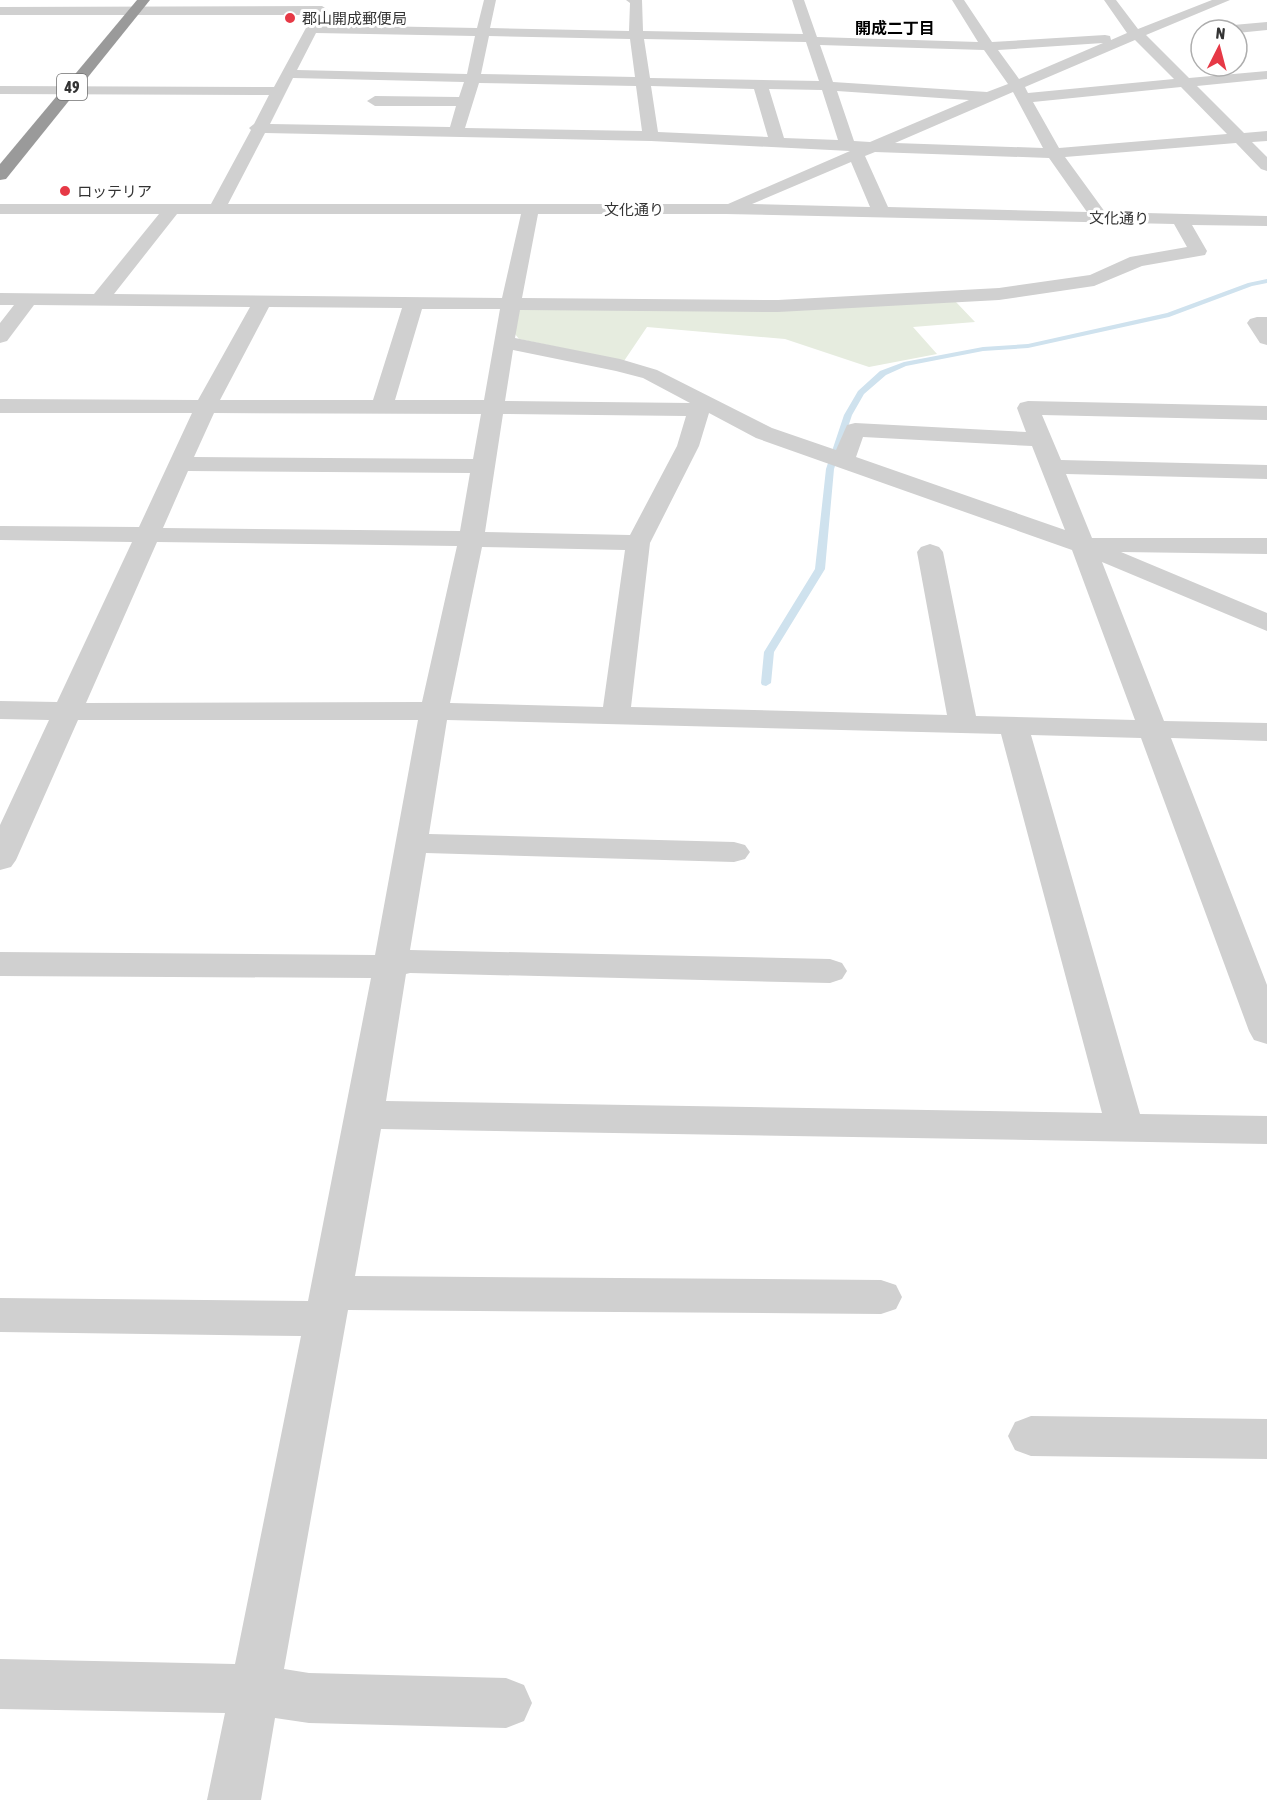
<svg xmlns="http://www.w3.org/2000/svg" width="1267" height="1800" font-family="'Asap Condensed','Noto Sans JP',sans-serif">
	<rect width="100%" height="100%" fill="#fff"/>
	<path fill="#e6ecdf" d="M 956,302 L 975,322 L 913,327 L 937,354 L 869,367 L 785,339 L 647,327 L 624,361 L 519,339 L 515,334 L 520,306 Z"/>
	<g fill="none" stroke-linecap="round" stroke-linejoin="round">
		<path fill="#cfe2ee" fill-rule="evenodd" d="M 1267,279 L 1267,283 L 1252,286 L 1169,317 L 1028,348 L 983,351 L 906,366 L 886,375 L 864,394 L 852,415 L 834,469 L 825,569 L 774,652 L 771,683 L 766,686 L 762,685 L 761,683 L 764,652 L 815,569 L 826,469 L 844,415 L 858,391 L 880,371 L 904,362 L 983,347 L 1028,344 L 1167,313 L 1248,283 Z"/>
		<path fill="#d0d0d0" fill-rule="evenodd" d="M 484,0 L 496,0 L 490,28 L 629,31 L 630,3 L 626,0 L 642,0 L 643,31 L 803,34 L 792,0 L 804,0 L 817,37 L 978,42 L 952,0 L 964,0 L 992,42 L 1105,35 L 1110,36 L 1111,40 L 1127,33 L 1104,0 L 1116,0 L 1138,29 L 1212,0 L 1230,0 L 1146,35 L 1189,78 L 1267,71 L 1267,79 L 1197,86 L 1244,133 L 1267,131 L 1267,141 L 1252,142 L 1267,157 L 1267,171 L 1261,169 L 1236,143 L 1065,157 L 1105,212 L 1267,216 L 1267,226 L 1192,225 L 1207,251 L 1205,255 L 1142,266 L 1094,286 L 999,300 L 778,312 L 520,310 L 515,338 L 620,359 L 657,370 L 772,428 L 836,450 L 847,425 L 855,423 L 1026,432 L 1017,408 L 1020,403 L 1028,401 L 1267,406 L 1267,420 L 1042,415 L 1061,460 L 1267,465 L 1267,479 L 1066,474 L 1092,538 L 1267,538 L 1267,554 L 1121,552 L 1267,613 L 1267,631 L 1102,562 L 1164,721 L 1267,723 L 1267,741 L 1171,738 L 1267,985 L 1267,1044 L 1254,1040 L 1249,1031 L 1141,738 L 1031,735 L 1140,1114 L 1267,1116 L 1267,1144 L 381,1129 L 355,1276 L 881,1280 L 896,1285 L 902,1297 L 896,1309 L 881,1314 L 348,1310 L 284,1669 L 309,1673 L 506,1678 L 524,1685 L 532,1703 L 524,1721 L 506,1728 L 309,1723 L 275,1718 L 261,1800 L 207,1800 L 225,1713 L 0,1709 L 0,1659 L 235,1664 L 301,1336 L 0,1332 L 0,1298 L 308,1301 L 371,978 L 0,976 L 0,952 L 375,955 L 418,720 L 78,720 L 16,860 L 11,867 L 0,870 L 0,825 L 49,720 L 0,719 L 0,701 L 57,702 L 132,542 L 0,540 L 0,526 L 139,527 L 192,413 L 0,413 L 0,399 L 198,400 L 250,307 L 34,305 L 7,341 L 0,343 L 0,323 L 14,305 L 0,305 L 0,293 L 94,294 L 159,214 L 0,214 L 0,204 L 211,204 L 251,130 L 249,128 L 254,124 L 269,95 L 0,94 L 0,86 L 274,87 L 313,15 L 0,15 L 0,7 L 322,6 L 328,10 L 321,25 L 477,28 ZM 316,33 L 475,36 L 467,74 L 297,70 ZM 489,36 L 630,39 L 635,77 L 481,74 ZM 644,39 L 806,42 L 819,81 L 650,78 ZM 1135,40 L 1174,79 L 1028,93 L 1025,87 ZM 1103,43 L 1019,79 L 998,50 ZM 820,45 L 984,50 L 1008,84 L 987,92 L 833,82 ZM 293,78 L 464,82 L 459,97 L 375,96 L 367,101 L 375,106 L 456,106 L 450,127 L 270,124 ZM 479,83 L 636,86 L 642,131 L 465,128 ZM 651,86 L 754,89 L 768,137 L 658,132 ZM 1181,87 L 1227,134 L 1059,148 L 1033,102 ZM 769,89 L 822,90 L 838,140 L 784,138 ZM 837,91 L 969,100 L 870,142 L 854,141 ZM 1013,92 L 1043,148 L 895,143 ZM 265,133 L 651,141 L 850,151 L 728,204 L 228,204 ZM 875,152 L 1049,158 L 1087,212 L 888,207 L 865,156 ZM 851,162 L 870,207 L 752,204 ZM 177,214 L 521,214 L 502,298 L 114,294 ZM 538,214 L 726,214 L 1174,224 L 1187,247 L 1130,257 L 1090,275 L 999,288 L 778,300 L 522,298 ZM 269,307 L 402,308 L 373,400 L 220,400 ZM 422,309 L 500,309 L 484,400 L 395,400 ZM 513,350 L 616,371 L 643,378 L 690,403 L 505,401 ZM 214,413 L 481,414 L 473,459 L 194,457 ZM 709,413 L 756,438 L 1072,550 L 1135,720 L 976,716 L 943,552 L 939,547 L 930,544 L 921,547 L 917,552 L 947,715 L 631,707 L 650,543 L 699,446 ZM 503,414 L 686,416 L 677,446 L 630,535 L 485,532 ZM 863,437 L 1032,446 L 1065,530 L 856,457 ZM 188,471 L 470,473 L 460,531 L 163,528 ZM 157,542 L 457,546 L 422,702 L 86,703 ZM 482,547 L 625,550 L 603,707 L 450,703 ZM 447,720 L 1001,734 L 1102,1113 L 386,1101 L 406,974 L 410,973 L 830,983 L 842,979 L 847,971 L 842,963 L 830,959 L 410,950 L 426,853 L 734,862 L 745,859 L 750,852 L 745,845 L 734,842 L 429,834 Z
			M 1267,22 L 1267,30 L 1237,33 L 1237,30 L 1215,30 L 1222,26 Z
			M 1257,317 L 1267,317 L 1267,345 L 1260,343 L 1247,323 L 1250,319 Z
			M 1031,1416 L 1267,1419 L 1267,1459 L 1031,1456 L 1015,1450 L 1008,1436 L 1015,1422 Z"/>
		<path fill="#9a9a9a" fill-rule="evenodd" d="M 137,0 L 150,0 L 6,179 L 0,180 L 0,164 Z"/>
	</g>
	<g fill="#e63946" stroke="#fff" stroke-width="2">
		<circle cx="290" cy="18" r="6"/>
		<circle cx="65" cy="191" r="6"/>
	</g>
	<g text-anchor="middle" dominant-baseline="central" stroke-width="6" stroke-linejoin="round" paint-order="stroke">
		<g font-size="15" fill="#333" stroke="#fff" text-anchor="start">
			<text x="302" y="18">郡山開成郵便局</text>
			<text x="77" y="191">ロッテリア</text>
		</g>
		<g font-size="15" fill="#333" stroke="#fff">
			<text x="634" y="209">文化通り</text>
			<text transform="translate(1119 218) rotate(1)">文化通り</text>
		</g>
		<g font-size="16" font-weight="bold" fill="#000" stroke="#fff">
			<text x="895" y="28">開成二丁目</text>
		</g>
		<rect fill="#fff" stroke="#707070" stroke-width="1.5" x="57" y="74" width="30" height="26" rx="4.5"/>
		<g font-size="16" font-weight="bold" fill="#333">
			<text x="72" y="87">49</text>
		</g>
	</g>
	<g transform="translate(1219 48) rotate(6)"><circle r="28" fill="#ffffff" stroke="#adadad" stroke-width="1.5"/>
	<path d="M0-4.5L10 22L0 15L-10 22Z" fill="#e63946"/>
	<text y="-9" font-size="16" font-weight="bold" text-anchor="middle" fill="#333333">N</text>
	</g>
</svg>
